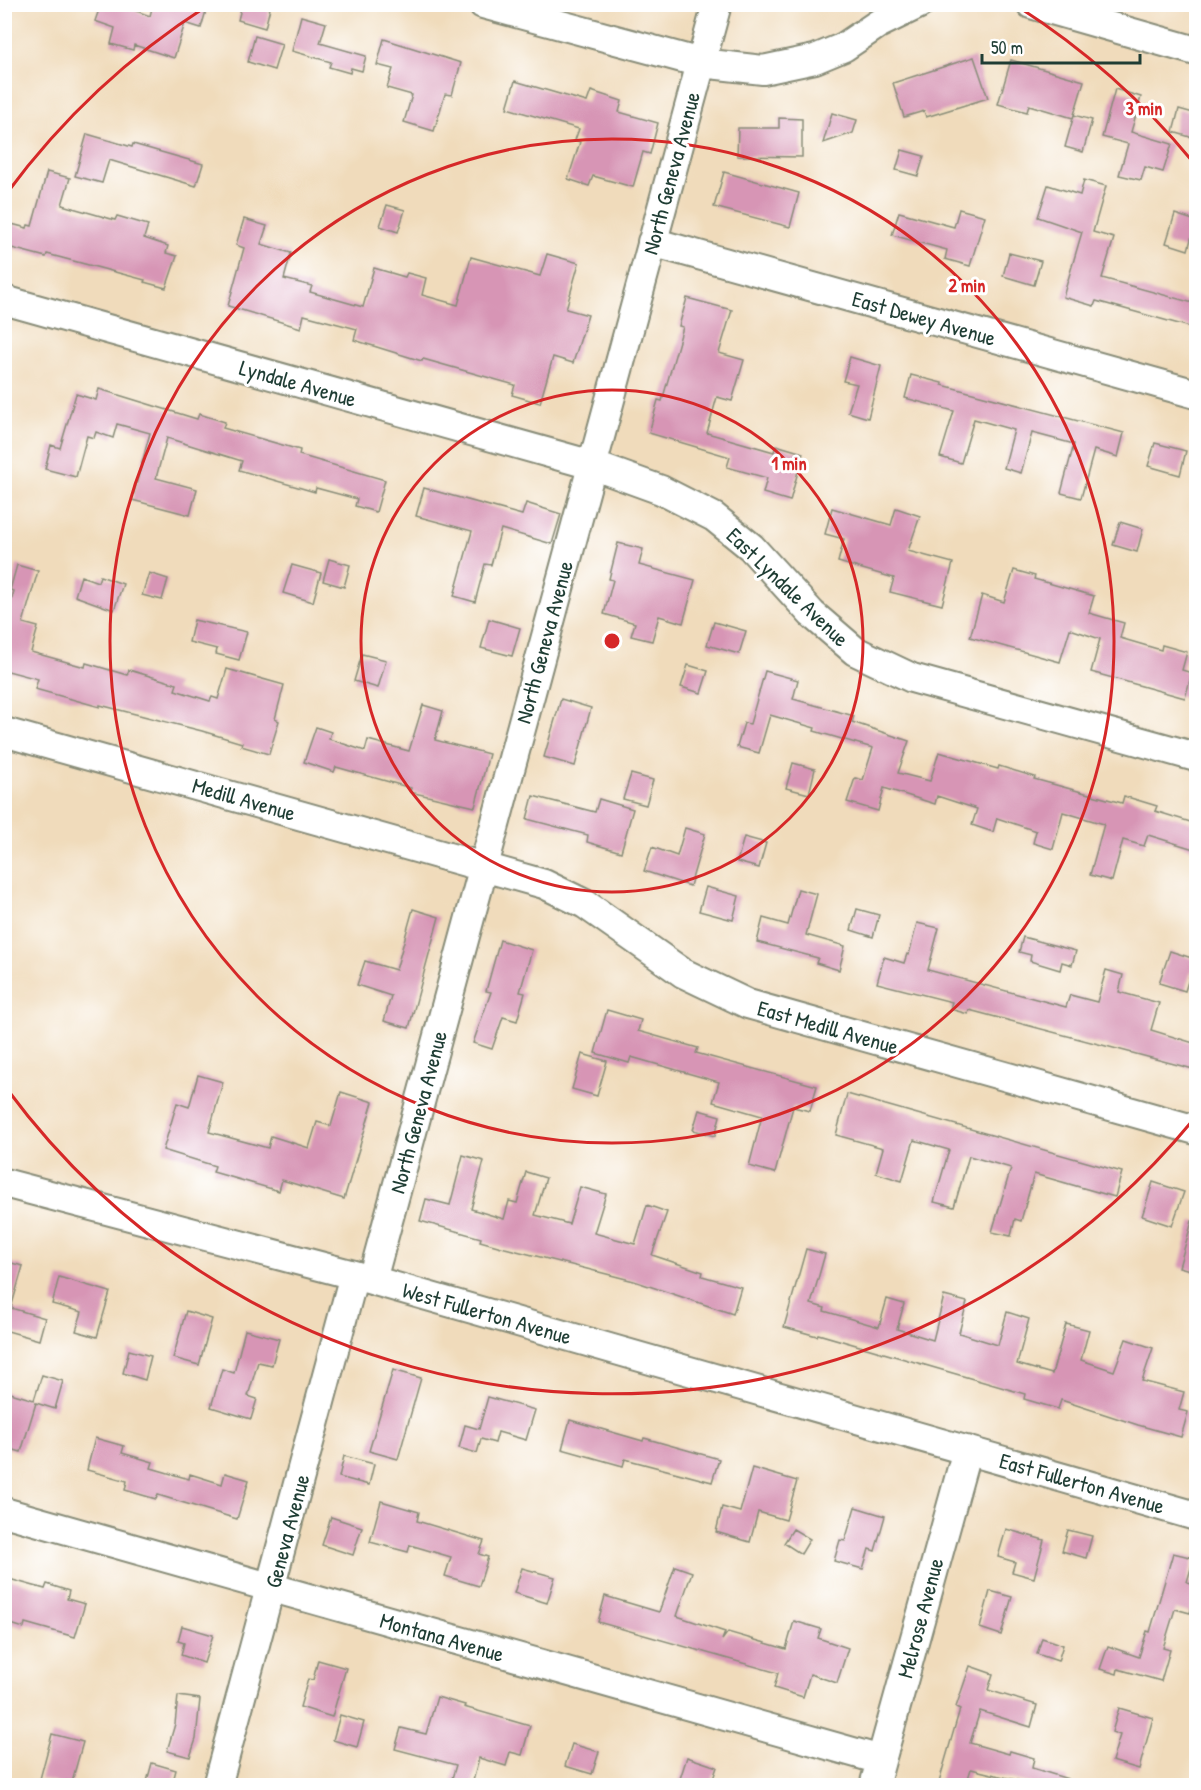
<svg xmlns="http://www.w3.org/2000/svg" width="1201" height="1790" font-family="'Patrick Hand',sans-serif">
	<rect width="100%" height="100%" fill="#fff"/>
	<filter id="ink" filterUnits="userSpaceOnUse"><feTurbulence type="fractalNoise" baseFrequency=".0167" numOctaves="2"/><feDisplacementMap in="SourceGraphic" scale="12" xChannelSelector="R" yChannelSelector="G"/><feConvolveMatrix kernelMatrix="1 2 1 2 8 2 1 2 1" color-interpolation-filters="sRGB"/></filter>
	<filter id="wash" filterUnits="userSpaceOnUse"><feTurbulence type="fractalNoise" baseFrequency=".008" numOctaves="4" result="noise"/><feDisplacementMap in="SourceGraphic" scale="24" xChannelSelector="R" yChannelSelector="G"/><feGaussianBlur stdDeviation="1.35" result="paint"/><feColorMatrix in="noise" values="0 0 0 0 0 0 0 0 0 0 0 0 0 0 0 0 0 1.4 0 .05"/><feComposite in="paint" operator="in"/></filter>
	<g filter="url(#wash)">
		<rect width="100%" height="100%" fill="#f0dbbb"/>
		<g id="blocks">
			<path fill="#d795b5" d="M 101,4 L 117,4 L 150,16 L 153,4 L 208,4 L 201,28 L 185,23 L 174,58 L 134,45 L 133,50 L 111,44 L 115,28 L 95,21 Z
				M 242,4 L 271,4 L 265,28 L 238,20 Z
				M 301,16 L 326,23 L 320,43 L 366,56 L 362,71 L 351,68 L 350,73 L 329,67 L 331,62 L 292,51 Z
				M 255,36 L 282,44 L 274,70 L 248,62 Z
				M 384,39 L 461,63 L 452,95 L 445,94 L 434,131 L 404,122 L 412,95 L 387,88 L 393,69 L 377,65 Z
				M 974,57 L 988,98 L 926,117 L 924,111 L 904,117 L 893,83 Z
				M 1011,60 L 1084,81 L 1073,118 L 1029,105 L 1027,112 L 998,104 Z
				M 515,81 L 587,102 L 591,91 L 622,101 L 619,112 L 658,123 L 650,154 L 643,152 L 633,187 L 593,176 L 589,186 L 568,179 L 580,142 L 575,140 L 579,129 L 507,108 Z
				M 1115,89 L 1141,97 L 1131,132 L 1172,144 L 1163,172 L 1145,167 L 1141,180 L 1119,175 L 1128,144 L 1102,137 Z
				M 1179,109 L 1197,114 L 1197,139 L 1173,132 Z
				M 832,113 L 857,120 L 853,133 L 823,143 Z
				M 1074,115 L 1092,120 L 1083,152 L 1065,147 Z
				M 779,118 L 802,119 L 802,157 L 737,156 L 738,128 L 779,128 Z
				M 87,134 L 132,147 L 133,144 L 203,164 L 196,186 L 109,160 L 102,183 L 75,176 Z
				M 902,150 L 924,156 L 918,176 L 896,170 Z
				M 47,172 L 70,178 L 62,205 L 115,220 L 117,216 L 148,225 L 144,238 L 168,246 L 166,253 L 177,256 L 166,288 L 144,282 L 145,280 L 47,254 L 46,257 L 4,246 L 4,222 L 27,228 L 28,225 L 32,226 Z
				M 724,172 L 799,193 L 790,227 L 714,207 Z
				M 1084,180 L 1106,186 L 1093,232 L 1114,238 L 1102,278 L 1197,304 L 1197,329 L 1096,301 L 1094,306 L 1063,297 L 1082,232 L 1038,217 L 1048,185 L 1080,195 Z
				M 387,205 L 405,210 L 398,232 L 380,226 Z
				M 959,209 L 985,216 L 970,266 L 945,259 L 947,250 L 892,235 L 899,212 L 954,227 Z
				M 1175,214 L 1196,221 L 1188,250 L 1166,243 Z
				M 244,219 L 267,226 L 261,244 L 291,253 L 284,279 L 312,286 L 310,292 L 363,307 L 374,268 L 405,277 L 407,273 L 426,278 L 422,295 L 458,305 L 471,257 L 540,276 L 547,254 L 579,263 L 566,309 L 588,315 L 573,363 L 553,357 L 540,403 L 512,395 L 515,385 L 423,359 L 422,361 L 354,340 L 357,329 L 304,315 L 301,328 L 228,306 L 244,248 L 236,245 Z
				M 1009,253 L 1041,261 L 1034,285 L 1003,276 Z
				M 687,298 L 732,310 L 719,353 L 744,360 L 732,401 L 717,397 L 707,433 L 774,452 L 776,445 L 803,453 L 790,501 L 763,493 L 767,478 L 727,467 L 730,457 L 649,433 L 658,400 L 662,401 L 683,327 L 679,326 Z
				M 850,357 L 881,366 L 868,418 L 848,412 L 857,384 L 843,381 Z
				M 911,375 L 942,383 L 942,385 L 1124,433 L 1118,457 L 1094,450 L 1081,498 L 1061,493 L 1074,444 L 1032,433 L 1021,473 L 1004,468 L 1014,430 L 974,419 L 961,463 L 940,457 L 954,411 L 905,398 Z
				M 99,389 L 197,419 L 199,414 L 225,422 L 223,428 L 300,450 L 299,455 L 385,480 L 376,512 L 355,506 L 357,499 L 316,488 L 315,492 L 239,470 L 242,461 L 167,438 L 156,478 L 197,489 L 190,515 L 132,500 L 150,433 L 117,424 L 113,438 L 96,432 L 94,438 L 87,436 L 76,477 L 45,469 L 51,445 L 60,448 L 76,394 L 96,400 Z
				M 1155,443 L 1186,451 L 1180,475 L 1148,466 Z
				M 424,488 L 522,515 L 526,503 L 561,514 L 552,544 L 501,529 L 491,565 L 485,564 L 475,602 L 454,596 L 472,531 L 416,516 Z
				M 832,508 L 891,525 L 896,508 L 920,516 L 908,551 L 953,563 L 942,605 L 890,592 L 894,578 L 838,562 L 844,539 L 825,534 Z
				M 1120,522 L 1143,529 L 1137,552 L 1113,545 Z
				M 618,543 L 643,549 L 639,565 L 695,580 L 683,623 L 659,616 L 652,641 L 631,636 L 635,623 L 604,614 L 613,580 L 609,579 Z
				M 329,559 L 350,565 L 344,587 L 323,581 Z
				M 17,565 L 38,571 L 23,623 L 38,627 L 31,652 L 85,667 L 86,663 L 127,675 L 129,670 L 177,684 L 175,690 L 210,701 L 212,697 L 218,699 L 227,669 L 284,685 L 275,719 L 279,721 L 269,754 L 241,746 L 242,743 L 202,731 L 100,705 L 100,707 L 35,689 L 38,679 L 4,670 L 4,626 L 14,591 L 10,590 Z
				M 292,565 L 321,573 L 313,602 L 283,593 Z
				M 1014,570 L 1035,576 L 1034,579 L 1094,596 L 1089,613 L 1124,623 L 1120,638 L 1161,650 L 1162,645 L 1187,652 L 1182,670 L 1192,673 L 1185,698 L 1091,672 L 1100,639 L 1070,629 L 1060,662 L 970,637 L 982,595 L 1004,602 Z
				M 149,573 L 168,579 L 162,600 L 142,595 Z
				M 81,576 L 98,582 L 100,576 L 123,584 L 114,610 L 75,596 Z
				M 489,619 L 520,628 L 512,656 L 481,648 Z
				M 194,620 L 247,632 L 239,660 L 216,654 L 217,649 L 189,642 Z
				M 714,622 L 746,631 L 739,654 L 707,645 Z
				M 362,654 L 386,660 L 378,688 L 354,681 Z
				M 688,665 L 708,671 L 701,693 L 681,687 Z
				M 765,671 L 798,680 L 793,699 L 854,716 L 852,722 L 909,741 L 898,773 L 930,781 L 939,752 L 998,769 L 999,766 L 1035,777 L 1034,779 L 1122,803 L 1124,796 L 1157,806 L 1155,811 L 1197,824 L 1197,850 L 1148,835 L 1144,846 L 1123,840 L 1112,881 L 1090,875 L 1104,824 L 1063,812 L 1053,849 L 1033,843 L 1036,831 L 997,818 L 993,832 L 972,825 L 977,809 L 937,796 L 935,804 L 884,788 L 878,811 L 847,802 L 855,778 L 863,780 L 873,748 L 814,731 L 815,728 L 770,715 L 759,753 L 737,747 L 744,723 L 750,724 Z
				M 561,699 L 591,708 L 575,766 L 544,757 Z
				M 423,705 L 443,711 L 435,740 L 489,754 L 475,807 L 410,792 L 411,788 L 336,767 L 334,772 L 304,762 L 316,727 L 331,732 L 329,739 L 365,751 L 368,740 L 409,751 Z
				M 793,763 L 815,769 L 809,794 L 786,788 Z
				M 631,774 L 653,780 L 646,805 L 623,799 Z
				M 533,796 L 595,812 L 599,799 L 633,809 L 621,852 L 587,842 L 588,835 L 527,819 Z
				M 685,828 L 705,834 L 690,886 L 644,871 L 652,847 L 677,856 Z
				M 744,837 L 766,843 L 759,868 L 737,862 Z
				M 706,887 L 739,896 L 733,920 L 699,911 Z
				M 798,889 L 817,894 L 806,935 L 845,946 L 839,970 L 816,963 L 818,958 L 757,942 L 763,918 L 788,925 Z
				M 413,909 L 439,917 L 409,1028 L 384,1021 L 391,996 L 357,985 L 365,961 L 396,970 Z
				M 857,909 L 879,915 L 873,937 L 851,930 Z
				M 917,923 L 939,928 L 928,970 L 1066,1007 L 1070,995 L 1097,1002 L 1106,970 L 1123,975 L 1119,992 L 1159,1003 L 1151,1030 L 1197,1044 L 1197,1070 L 969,1010 L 968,1014 L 950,1009 L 952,1002 L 877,983 L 884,957 L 904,963 L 907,954 L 909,955 Z
				M 1023,937 L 1076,951 L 1072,965 L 1062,962 L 1060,970 L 1030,961 L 1031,955 L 1019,952 Z
				M 500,940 L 532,950 L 520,992 L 525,993 L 517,1021 L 503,1017 L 492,1049 L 473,1043 L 491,992 L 486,991 Z
				M 1170,951 L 1195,959 L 1185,991 L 1159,983 Z
				M 607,1010 L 641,1020 L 638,1031 L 698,1048 L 696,1053 L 817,1086 L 810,1111 L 793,1107 L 775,1173 L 749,1166 L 762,1116 L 713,1102 L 719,1082 L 631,1057 L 629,1063 L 595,1053 Z
				M 582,1054 L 607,1061 L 597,1096 L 572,1089 Z
				M 198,1075 L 223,1082 L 209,1132 L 268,1148 L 271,1136 L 309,1148 L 317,1122 L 331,1126 L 341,1092 L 373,1102 L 344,1199 L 282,1180 L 279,1191 L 213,1172 L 215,1166 L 163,1150 L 177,1103 L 189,1107 Z
				M 847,1094 L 1122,1172 L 1115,1197 L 1034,1174 L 1021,1221 L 1015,1219 L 1011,1236 L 992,1232 L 1011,1168 L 969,1156 L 954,1207 L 934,1202 L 949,1150 L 914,1140 L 902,1181 L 876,1173 L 883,1148 L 836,1135 Z
				M 699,1110 L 720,1116 L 715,1136 L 693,1130 Z
				M 463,1155 L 484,1161 L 471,1209 L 504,1219 L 509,1201 L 517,1203 L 526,1172 L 546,1178 L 535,1215 L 569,1224 L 580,1187 L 606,1194 L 594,1233 L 635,1244 L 647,1205 L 667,1212 L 652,1255 L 703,1272 L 702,1276 L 741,1287 L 733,1314 L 634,1281 L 505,1248 L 480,1241 L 481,1238 L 420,1221 L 426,1199 L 450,1205 Z
				M 1153,1182 L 1184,1192 L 1172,1226 L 1142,1216 Z
				M 1192,1221 L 1197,1222 L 1197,1272 L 1179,1267 Z
				M 806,1249 L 825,1254 L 811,1304 L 825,1308 L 824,1311 L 879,1327 L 887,1299 L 904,1304 L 897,1329 L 933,1340 L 944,1296 L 967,1302 L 959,1333 L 998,1345 L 1007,1312 L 1029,1319 L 1017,1364 L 1052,1374 L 1066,1324 L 1089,1330 L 1081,1360 L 1114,1371 L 1126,1339 L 1153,1348 L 1142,1381 L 1184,1392 L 1179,1410 L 1188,1412 L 1181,1437 L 1138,1425 L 1061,1400 L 1058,1409 L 1024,1399 L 1025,1394 L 818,1334 L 817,1336 L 784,1327 Z
				M 4,1261 L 23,1266 L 11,1308 L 45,1318 L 39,1340 L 4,1330 Z
				M 59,1277 L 110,1292 L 97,1337 L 76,1331 L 82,1312 L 52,1304 Z
				M 186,1311 L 212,1319 L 199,1365 L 173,1358 Z
				M 245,1330 L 279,1339 L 272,1365 L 258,1362 L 248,1396 L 257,1399 L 251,1419 L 211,1407 L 222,1369 L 234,1373 Z
				M 129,1350 L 151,1356 L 145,1380 L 123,1373 Z
				M 393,1370 L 421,1378 L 398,1459 L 369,1451 Z
				M 42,1375 L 63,1381 L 55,1409 L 36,1403 L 21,1452 L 4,1447 L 4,1391 L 34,1400 Z
				M 488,1397 L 535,1410 L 526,1440 L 498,1432 L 495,1443 L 481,1439 L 477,1453 L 459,1448 L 465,1425 L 479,1429 Z
				M 570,1420 L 643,1441 L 644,1438 L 719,1459 L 712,1482 L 625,1459 L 623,1466 L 562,1449 Z
				M 95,1438 L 124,1446 L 122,1453 L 153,1462 L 151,1468 L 189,1479 L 190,1474 L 222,1484 L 225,1473 L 249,1480 L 237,1519 L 158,1495 L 156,1499 L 125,1490 L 127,1481 L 87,1470 Z
				M 344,1456 L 374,1464 L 369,1485 L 339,1477 Z
				M 752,1468 L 797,1481 L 786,1520 L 758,1512 L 750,1542 L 716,1532 L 722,1507 L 740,1512 Z
				M 381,1501 L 419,1512 L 417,1521 L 484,1541 L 479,1554 L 488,1557 L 479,1586 L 445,1576 L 451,1557 L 410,1545 L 408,1552 L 370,1542 Z
				M 855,1507 L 885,1516 L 875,1551 L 869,1549 L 863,1569 L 834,1561 L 840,1540 L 845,1541 Z
				M 331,1517 L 362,1527 L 353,1555 L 322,1545 Z
				M 793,1529 L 810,1539 L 801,1554 L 784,1543 Z
				M 1006,1529 L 1044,1540 L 1034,1578 L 1012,1572 L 1015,1562 L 998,1557 Z
				M 1068,1530 L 1092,1536 L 1086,1558 L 1062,1551 Z
				M 1173,1553 L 1194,1558 L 1187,1582 L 1197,1585 L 1197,1589 L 1190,1613 L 1175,1609 L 1163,1648 L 1170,1650 L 1161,1681 L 1118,1669 L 1117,1674 L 1100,1669 L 1108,1646 L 1139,1657 L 1147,1631 L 1150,1632 Z
				M 675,1566 L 692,1572 L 677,1616 L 725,1632 L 722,1640 L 728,1632 L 786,1649 L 794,1621 L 821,1629 L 818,1638 L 848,1648 L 837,1683 L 810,1674 L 803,1697 L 774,1688 L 778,1673 L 598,1622 L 605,1596 L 659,1612 Z
				M 522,1568 L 555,1577 L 547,1603 L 514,1593 Z
				M 9,1579 L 45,1589 L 47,1584 L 69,1591 L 67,1599 L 85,1604 L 75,1637 L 25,1623 L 24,1628 L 4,1622 L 4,1597 Z
				M 990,1591 L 1012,1597 L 1001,1635 L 980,1628 Z
				M 182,1626 L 213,1635 L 204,1663 L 181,1655 L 184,1643 L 178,1641 Z
				M 1042,1638 L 1063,1645 L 1058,1661 L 1037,1654 Z
				M 318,1660 L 346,1668 L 332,1717 L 300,1707 L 308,1679 L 313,1680 Z
				M 970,1666 L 993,1674 L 988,1690 L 1037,1705 L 1031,1727 L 980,1711 L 970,1743 L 1009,1754 L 1010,1751 L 1034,1758 L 1032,1768 L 1068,1779 L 1066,1785 L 1036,1785 L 971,1769 L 966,1785 L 938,1785 L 960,1709 L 956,1707 Z
				M 178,1696 L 200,1699 L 196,1739 L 190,1757 L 167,1751 L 175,1724 Z
				M 437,1697 L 465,1705 L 464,1707 L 530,1726 L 522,1755 L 510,1752 L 506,1766 L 479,1758 L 472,1785 L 450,1785 L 456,1765 L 395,1749 L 401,1728 L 426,1734 Z
				M 1119,1708 L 1153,1718 L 1139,1769 L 1112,1761 L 1120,1735 L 1112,1732 Z
				M 340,1715 L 364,1722 L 357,1747 L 333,1740 Z
				M 52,1734 L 83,1742 L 71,1785 L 63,1785 L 40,1779 Z
				M 572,1744 L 599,1752 L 592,1774 L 565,1766 Z
				M 687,1757 L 717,1767 L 711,1785 L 678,1785 Z
				M 152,1763 L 176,1770 L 172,1785 L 146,1785 Z"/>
		</g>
	</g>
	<g filter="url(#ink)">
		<use href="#blocks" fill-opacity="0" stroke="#888c78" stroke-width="1.5"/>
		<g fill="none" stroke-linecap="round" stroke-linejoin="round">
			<defs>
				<path id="minor" d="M 483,4 L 701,63 L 763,70 L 815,59 L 844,47 L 878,24 L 919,4
					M 1031,4 L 1196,51
					M 652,242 L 1196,394
					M 4,300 L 592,465 L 661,490 L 714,517 L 751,547 L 812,614 L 855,651 L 912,678 L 1196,757
					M 4,732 L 544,884 L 585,904 L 683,973 L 748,1004 L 1196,1130
					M 4,1183 L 354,1275 L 1196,1516
					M 372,1280 L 717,4
					M 4,1512 L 881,1760
					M 217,1786 L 354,1275
					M 874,1786 L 967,1450"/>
			</defs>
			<use href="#minor" stroke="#888c78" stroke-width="32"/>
			<use href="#minor" stroke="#fff" stroke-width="28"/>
		</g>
	</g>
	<g fill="none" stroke="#d62828" stroke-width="3">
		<circle cx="612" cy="641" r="251"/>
		<circle cx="612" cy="641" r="502"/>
		<path d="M1193 1120A753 753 0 0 1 7 1089M7 193A753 753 0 0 1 207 6M1017 6A753 753 0 0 1 1193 162"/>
	</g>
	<g text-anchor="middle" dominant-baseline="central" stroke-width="6" stroke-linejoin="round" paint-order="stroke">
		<g font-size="22" fill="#1f3d34" stroke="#fff">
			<text transform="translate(671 173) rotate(-75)">North Geneva Avenue</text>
			<text transform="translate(924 318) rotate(16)">East Dewey Avenue</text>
			<text transform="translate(298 383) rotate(16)">Lyndale Avenue</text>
			<text transform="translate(788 587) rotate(44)">East Lyndale Avenue</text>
			<text transform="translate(544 642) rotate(-75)">North Geneva Avenue</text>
			<text transform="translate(244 799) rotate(16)">Medill Avenue</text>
			<text transform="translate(828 1027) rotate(16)">East Medill Avenue</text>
			<text transform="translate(418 1112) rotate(-75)">North Geneva Avenue</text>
			<text transform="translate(487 1313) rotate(16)">West Fullerton Avenue</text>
			<text transform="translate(1082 1483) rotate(16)">East Fullerton Avenue</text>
			<text transform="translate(287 1531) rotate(-75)">Geneva Avenue</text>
			<text transform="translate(920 1618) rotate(-75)">Melrose Avenue</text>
			<text transform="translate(442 1637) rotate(16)">Montana Avenue</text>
		</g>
	</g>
	<circle cx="612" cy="641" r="9" fill="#d62828" stroke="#fff" stroke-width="3"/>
	<g font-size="18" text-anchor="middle" font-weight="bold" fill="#d62828" stroke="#fff" stroke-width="6" stroke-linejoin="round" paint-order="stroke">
		<text x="1144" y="115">3 min</text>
		<text x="967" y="292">2 min</text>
		<text x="789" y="470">1 min</text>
	</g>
	<rect width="1201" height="1790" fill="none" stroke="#fff" stroke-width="24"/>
	<path d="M982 54v9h158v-9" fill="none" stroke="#1f3d34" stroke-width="3"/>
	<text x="991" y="54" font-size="18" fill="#1f3d34" stroke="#ffffff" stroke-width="4.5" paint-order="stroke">50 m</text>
</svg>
